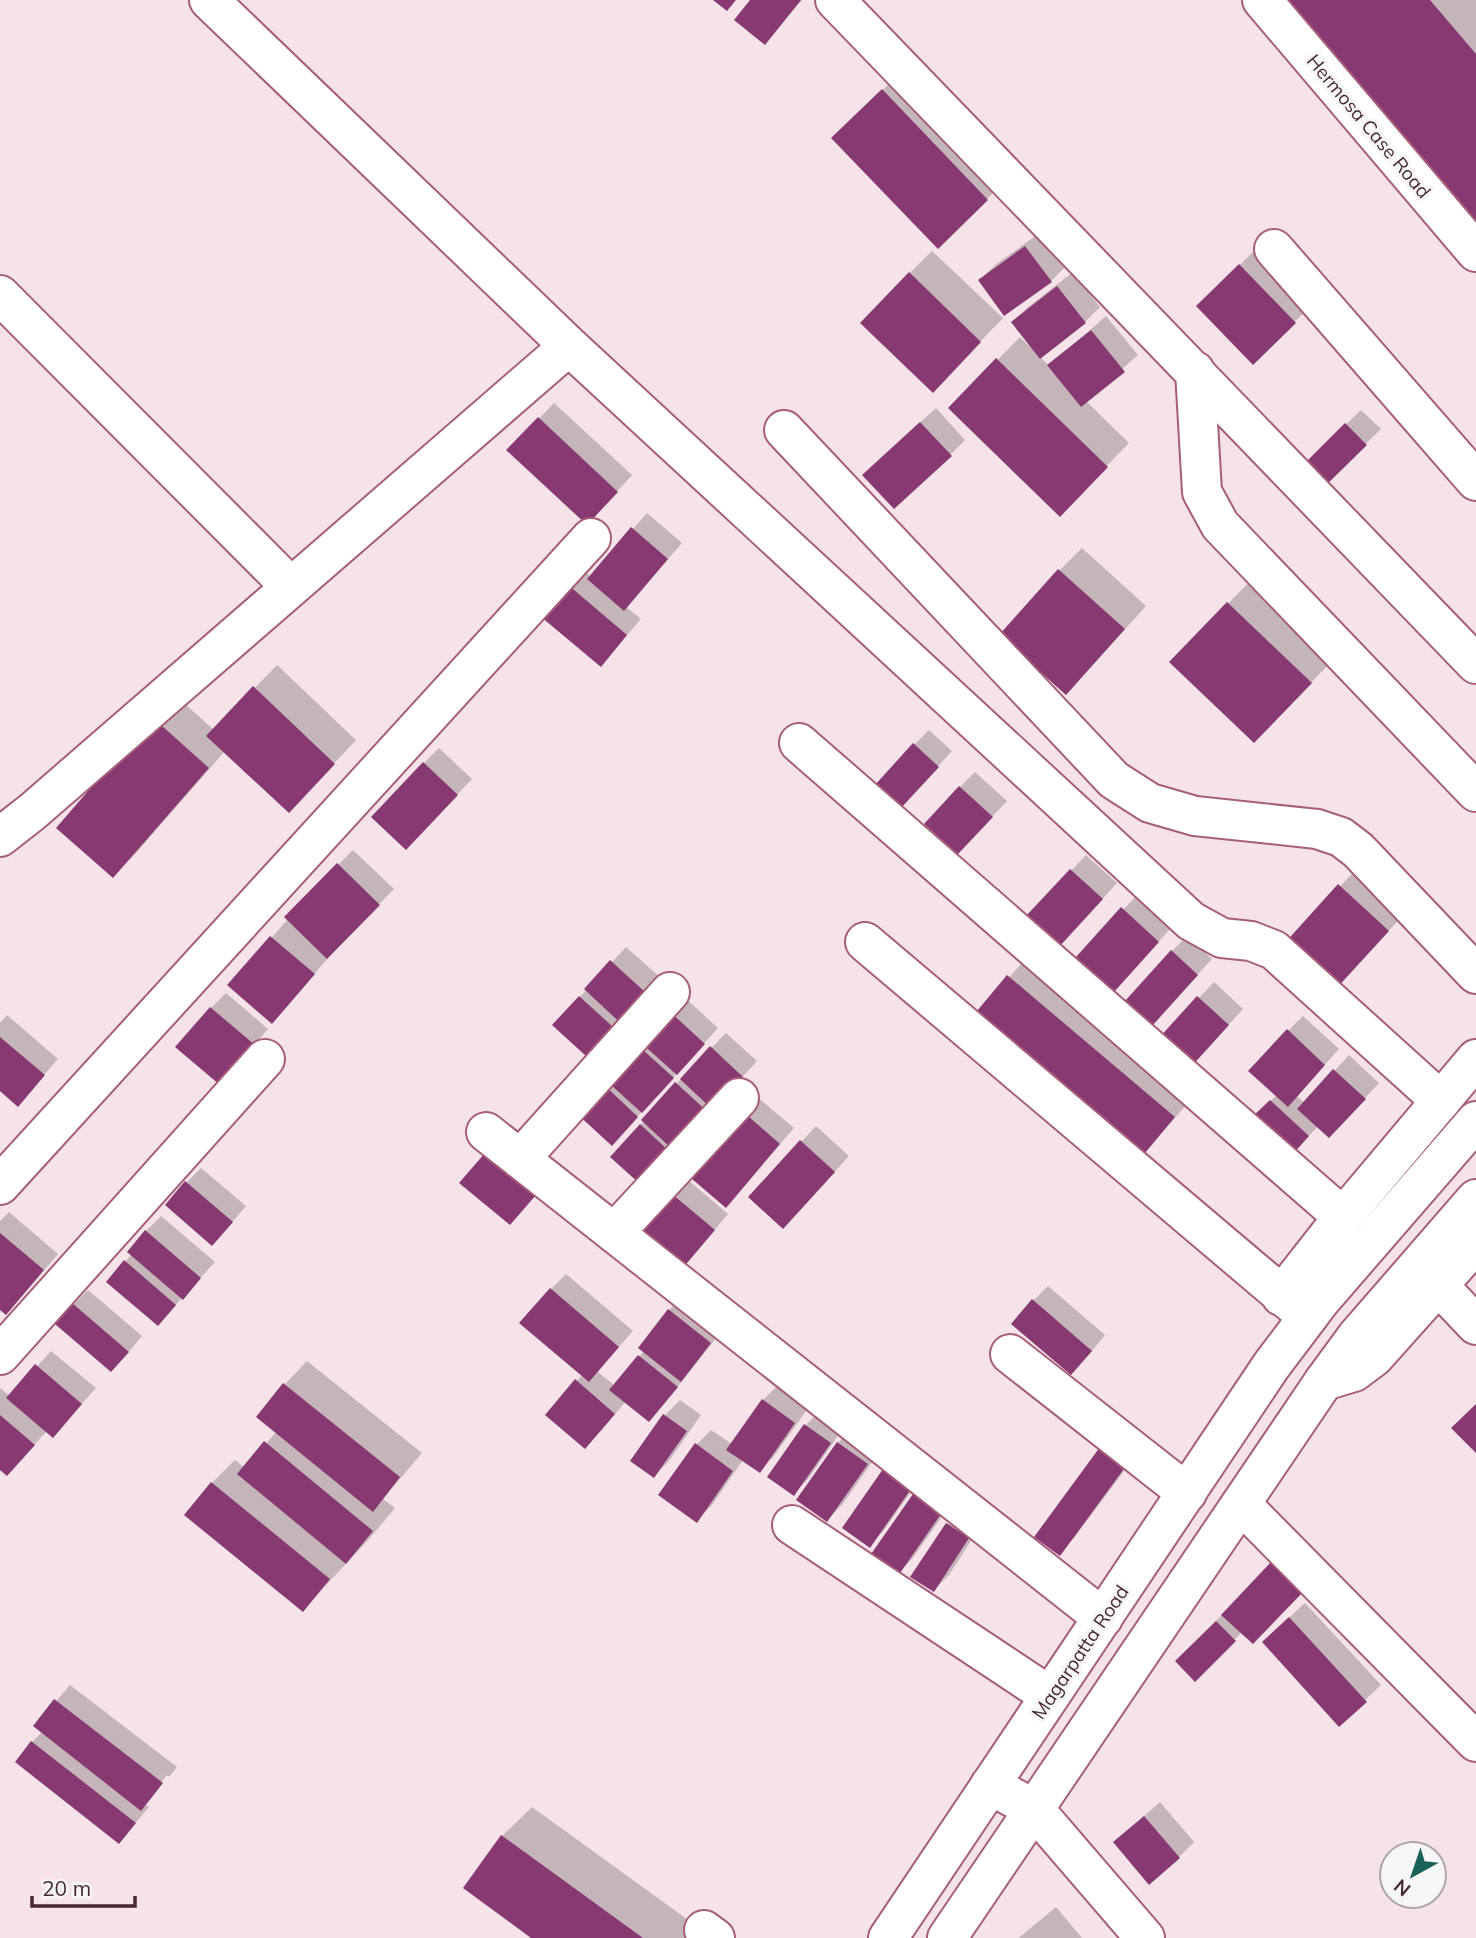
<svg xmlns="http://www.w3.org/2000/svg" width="1476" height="1938" font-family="Mulish,sans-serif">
	<rect width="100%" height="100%" fill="#f5e3e8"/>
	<path fill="#0003" d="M 752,0 L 802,0 L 765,42 Z
		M 1282,0 L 1476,0 L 1476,228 Z
		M 906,68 L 1009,176 L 987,199 L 856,115 Z
		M 1041,232 L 1066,266 L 1051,281 L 980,280 L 995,265 Z
		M 1255,250 L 1310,307 L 1253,362 L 1198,306 Z
		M 932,251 L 1003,318 L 955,368 L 910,273 Z
		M 1073,272 L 1100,307 L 1085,322 L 1040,357 L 1049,366 L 1106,316 L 1138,355 L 1086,401 L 1129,443 L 1060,514 L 951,408 L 1020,337 L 1029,346 L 1030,344 L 1013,322 L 1028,307 Z
		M 554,403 L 632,475 L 602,508 L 509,450 Z
		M 936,408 L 965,440 L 950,455 L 879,460 Z
		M 1361,410 L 1381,429 L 1319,489 L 1300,470 Z
		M 647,513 L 682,543 L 626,607 L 641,619 L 601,665 L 543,616 L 584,570 L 591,577 Z
		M 1082,548 L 1146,606 L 1088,670 L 1059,571 Z
		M 1251,580 L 1333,660 L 1277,718 L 1172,662 Z
		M 277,665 L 356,740 L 311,788 L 225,751 L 136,853 L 113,876 L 59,827 L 176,696 L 214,730 Z
		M 929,730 L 952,751 L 916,790 L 914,745 Z
		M 439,748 L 472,779 L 421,833 L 424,763 Z
		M 975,772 L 1007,801 L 973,837 L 960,787 Z
		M 353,850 L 394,889 L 327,957 L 328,958 L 287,1006 L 230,985 L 288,919 L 286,917 Z
		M 1086,855 L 1117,883 L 1074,930 L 1028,916 Z
		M 1362,863 L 1411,907 L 1334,989 L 1285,945 Z
		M 1138,894 L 1173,926 L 1129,974 L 1079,957 Z
		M 1187,936 L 1212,959 L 1167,1008 L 1172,951 Z
		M 626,947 L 670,986 L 612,1049 L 554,1025 Z
		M 1031,953 L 1196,1094 L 1140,1157 L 974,1017 Z
		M 1214,982 L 1243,1009 L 1205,1051 L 1160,1039 Z
		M 226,993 L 268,1029 L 235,1068 L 211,1008 Z
		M 684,997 L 718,1028 L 627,1128 L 576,1111 Z
		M 7,1015 L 58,1059 L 18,1104 L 0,1089 L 0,1023 Z
		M 1303,1016 L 1339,1049 L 1296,1096 L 1305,1103 L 1349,1055 L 1379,1083 L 1344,1121 L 1318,1126 L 1308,1137 L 1252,1119 L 1277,1095 L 1288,1031 Z
		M 726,1033 L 757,1061 L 728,1093 L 674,1149 L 613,1157 L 677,1083 Z
		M 756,1096 L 794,1128 L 740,1190 L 688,1173 Z
		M 816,1126 L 849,1156 L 798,1212 L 750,1197 Z
		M 201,1168 L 246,1206 L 227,1228 L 186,1183 Z
		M 688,1180 L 728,1214 L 691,1258 L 636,1240 Z
		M 9,1212 L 58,1254 L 21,1297 L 0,1307 L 0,1221 Z
		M 161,1216 L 215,1262 L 158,1324 L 125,1262 L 132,1254 L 146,1231 Z
		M 566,1274 L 633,1331 L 597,1371 L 615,1386 L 644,1351 L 669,1310 L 684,1295 L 725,1327 L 664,1404 L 649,1419 L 626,1401 L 600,1432 L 577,1381 L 583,1374 L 551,1289 Z
		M 1048,1286 L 1105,1335 L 1086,1358 L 1033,1301 Z
		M 88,1290 L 142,1336 L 126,1355 L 73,1305 Z
		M 51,1351 L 96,1388 L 53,1436 L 47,1431 L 7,1474 L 0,1468 L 0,1388 L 10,1396 Z
		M 307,1361 L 422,1453 L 383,1499 L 395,1508 L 369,1539 L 303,1610 L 187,1515 L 212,1483 L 235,1460 L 245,1468 L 276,1432 L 258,1417 L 285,1384 Z
		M 778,1385 L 809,1407 L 774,1456 L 759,1471 L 743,1460 L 712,1505 L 697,1520 L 696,1445 L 711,1430 L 732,1444 L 763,1400 Z
		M 680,1400 L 701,1415 L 669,1461 L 654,1476 L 665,1415 Z
		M 820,1411 L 844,1427 L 808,1479 L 793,1494 L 805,1426 Z
		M 853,1428 L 882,1448 L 842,1505 L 827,1520 L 838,1443 Z
		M 1139,1451 L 1074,1538 L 1059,1553 L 1036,1536 Z
		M 900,1455 L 924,1473 L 884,1530 L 869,1545 Z
		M 929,1480 L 955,1498 L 912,1559 L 897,1574 L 914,1495 Z
		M 963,1509 L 983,1522 L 949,1575 L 934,1590 L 913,1576 L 948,1524 Z
		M 1287,1548 L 1242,1632 L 1195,1680 L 1177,1661 Z
		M 1305,1603 L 1381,1685 L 1339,1725 L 1279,1627 Z
		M 70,1685 L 177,1767 L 169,1777 L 167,1775 L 151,1795 L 154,1795 L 145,1804 L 149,1807 L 119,1842 L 32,1742 L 42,1732 L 35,1726 Z
		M 1160,1802 L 1194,1842 L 1179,1857 L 1115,1842 Z
		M 532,1807 L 702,1930 L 696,1938 L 534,1938 L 502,1836 Z
		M 1056,1907 L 1082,1938 L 1019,1938 L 1021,1936 Z"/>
	<path fill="#883972" d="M 713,0 L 736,0 L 727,11 Z
		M 750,0 L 801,0 L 765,45 L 734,20 Z
		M 1279,0 L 1430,0 L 1476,54 L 1476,231 Z
		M 882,89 L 988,200 L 938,249 L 831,138 Z
		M 1025,246 L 1052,282 L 1004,316 L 978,280 Z
		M 1239,264 L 1296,323 L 1253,365 L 1196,306 Z
		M 909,272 L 981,342 L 933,393 L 860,323 Z
		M 1057,286 L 1086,323 L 1040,359 L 1011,322 Z
		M 1091,330 L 1125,372 L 1081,407 L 1047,365 Z
		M 996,358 L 1108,467 L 1060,517 L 948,408 Z
		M 538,417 L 618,492 L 587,525 L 506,450 Z
		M 920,422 L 952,456 L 894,509 L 862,475 Z
		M 1345,423 L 1367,445 L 1319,492 L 1298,470 Z
		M 631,527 L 668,559 L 624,611 L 587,579 Z
		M 1058,569 L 1125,629 L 1066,695 L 999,635 Z
		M 567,584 L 627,635 L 601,667 L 540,616 Z
		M 1227,602 L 1312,683 L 1254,743 L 1169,662 Z
		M 253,686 L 335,764 L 289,813 L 206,736 Z
		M 152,717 L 209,768 L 113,878 L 56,828 Z
		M 913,743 L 939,767 L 901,808 L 875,785 Z
		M 423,762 L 458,795 L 406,850 L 371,817 Z
		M 959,786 L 993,817 L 958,854 L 924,824 Z
		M 337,863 L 380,905 L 327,959 L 284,917 Z
		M 1070,869 L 1103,899 L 1059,947 L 1026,916 Z
		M 1338,884 L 1389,931 L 1334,991 L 1283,945 Z
		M 1121,907 L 1159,942 L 1114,992 L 1076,957 Z
		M 270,936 L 315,974 L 272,1024 L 227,985 Z
		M 1171,950 L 1198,975 L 1152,1026 L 1125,1001 Z
		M 610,960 L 656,1002 L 629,1031 L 584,989 Z
		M 1007,975 L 1175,1117 L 1140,1159 L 972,1017 Z
		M 579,996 L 624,1037 L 597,1066 L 552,1025 Z
		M 1197,996 L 1229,1025 L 1190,1068 L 1158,1039 Z
		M 210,1007 L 255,1045 L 220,1085 L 175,1047 Z
		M 668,1010 L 705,1044 L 677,1075 L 639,1041 Z
		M 1287,1029 L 1325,1065 L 1288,1107 L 1248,1071 Z
		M 0,1037 L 45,1075 L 18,1107 L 0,1091 Z
		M 633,1041 L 674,1078 L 642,1113 L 601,1076 Z
		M 710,1046 L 743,1077 L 713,1110 L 680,1079 Z
		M 1333,1069 L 1366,1099 L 1329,1138 L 1297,1109 Z
		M 601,1082 L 638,1117 L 612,1146 L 574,1111 Z
		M 675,1082 L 709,1113 L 674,1151 L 641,1120 Z
		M 1270,1100 L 1309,1136 L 1293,1154 L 1250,1119 Z
		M 740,1109 L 780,1144 L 726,1208 L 685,1173 Z
		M 640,1124 L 670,1152 L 640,1184 L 610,1157 Z
		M 800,1140 L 835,1172 L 783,1229 L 748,1197 Z
		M 485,1153 L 536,1195 L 510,1225 L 459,1183 Z
		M 185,1181 L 233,1222 L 212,1246 L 165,1205 Z
		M 672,1194 L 715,1230 L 676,1276 L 633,1240 Z
		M 145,1230 L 201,1278 L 183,1300 L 127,1252 Z
		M 0,1233 L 44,1270 L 6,1315 L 0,1310 Z
		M 124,1260 L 176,1305 L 158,1326 L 106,1282 Z
		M 550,1288 L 619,1347 L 589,1382 L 519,1323 Z
		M 1032,1299 L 1092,1351 L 1071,1375 L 1011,1324 Z
		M 72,1303 L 129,1352 L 111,1372 L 55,1324 Z
		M 668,1309 L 711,1343 L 681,1382 L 638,1348 Z
		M 638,1355 L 678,1387 L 649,1422 L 609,1390 Z
		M 35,1364 L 82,1404 L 53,1438 L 6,1398 Z
		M 575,1379 L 615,1414 L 585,1449 L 545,1415 Z
		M 283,1383 L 400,1477 L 373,1512 L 256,1417 Z
		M 762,1399 L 795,1423 L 760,1473 L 726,1450 Z
		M 1476,1404 L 1476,1453 L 1451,1428 Z
		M 663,1414 L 687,1431 L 654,1478 L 630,1461 Z
		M 0,1415 L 35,1445 L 7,1476 L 0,1470 Z
		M 804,1424 L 831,1443 L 794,1496 L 767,1477 Z
		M 264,1441 L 373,1531 L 346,1564 L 237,1474 Z
		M 837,1442 L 868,1464 L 827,1522 L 796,1500 Z
		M 695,1443 L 733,1471 L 697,1523 L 658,1495 Z
		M 1100,1447 L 1126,1466 L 1060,1556 L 1034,1537 Z
		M 883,1469 L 911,1489 L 870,1548 L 842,1528 Z
		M 211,1482 L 330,1579 L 303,1612 L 184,1515 Z
		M 913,1494 L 941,1514 L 898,1576 L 869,1557 Z
		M 946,1523 L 969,1538 L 934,1592 L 910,1577 Z
		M 1271,1562 L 1303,1592 L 1253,1644 L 1221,1615 Z
		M 1289,1617 L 1367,1702 L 1339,1727 L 1262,1642 Z
		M 1216,1621 L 1236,1641 L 1195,1682 L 1175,1661 Z
		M 54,1699 L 163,1783 L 141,1811 L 33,1726 Z
		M 31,1741 L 136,1823 L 119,1844 L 15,1762 Z
		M 1144,1816 L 1180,1858 L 1149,1885 L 1113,1842 Z
		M 501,1835 L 643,1938 L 531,1938 L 463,1888 Z"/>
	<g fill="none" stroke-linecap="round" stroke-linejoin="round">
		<defs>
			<path id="minor" d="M 209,0 L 569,346 L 1191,921 L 1222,938 L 1251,941 L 1274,950 L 1441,1101
				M 835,0 L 1476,664
				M 1262,0 L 1476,252
				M 1274,249 L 1476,481
				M 0,295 L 291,587
				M 1195,371 L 1202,492 L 1220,525 L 1476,792
				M 784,430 L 1114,780 L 1150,803 L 1195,816 L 1317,829 L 1341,837 L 1358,850 L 1476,974
				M 799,743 L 1343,1217
				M 0,837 L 32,812 L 569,346
				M 865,942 L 1308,1317
				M 486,1132 L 1103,1618
				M 520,1159 L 670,992
				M 0,1185 L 591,538
				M 614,1233 L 739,1098
				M 1438,1285 L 1476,1325
				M 1281,1296 L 1343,1217 L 1476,1059
				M 1010,1354 L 1187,1493
				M 0,1355 L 265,1059
				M 1324,1381 L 1354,1372 L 1374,1357 L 1476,1243
				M 1241,1504 L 1476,1742
				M 792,1525 L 1050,1696
				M 990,1785 L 1034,1809 L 1145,1938
				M 704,1930 L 715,1938"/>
			<path id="highway" d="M 888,1938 L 1271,1366 L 1320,1301 L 1476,1121
				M 947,1938 L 1324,1381 L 1357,1336 L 1476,1199"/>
		</defs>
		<use href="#minor" stroke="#a85e77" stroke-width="42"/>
		<use href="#highway" stroke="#a85e77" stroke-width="42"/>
		<use href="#minor" stroke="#fff" stroke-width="38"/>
		<use href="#highway" stroke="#fff" stroke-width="38"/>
	</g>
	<g text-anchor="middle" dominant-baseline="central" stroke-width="7" stroke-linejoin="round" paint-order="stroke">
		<g font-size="19" fill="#482832" stroke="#f6f6f6">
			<text transform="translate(1369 126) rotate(50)">Hermosa Case Road</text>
			<text transform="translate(1080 1652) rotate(-56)">Magarpatta Road</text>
		</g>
	</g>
	<g transform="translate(1413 1875) rotate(220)"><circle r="33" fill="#f6f6f6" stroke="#b0a4a8" stroke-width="2"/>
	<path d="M0-5L12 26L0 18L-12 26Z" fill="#1a6257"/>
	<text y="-10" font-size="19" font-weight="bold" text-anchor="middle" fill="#482832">N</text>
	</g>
	<path d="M32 1896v10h103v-10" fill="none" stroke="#482832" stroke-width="3.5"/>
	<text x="42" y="1896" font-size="21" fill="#482832" stroke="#f6f6f6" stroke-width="5" paint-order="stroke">20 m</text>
</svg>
